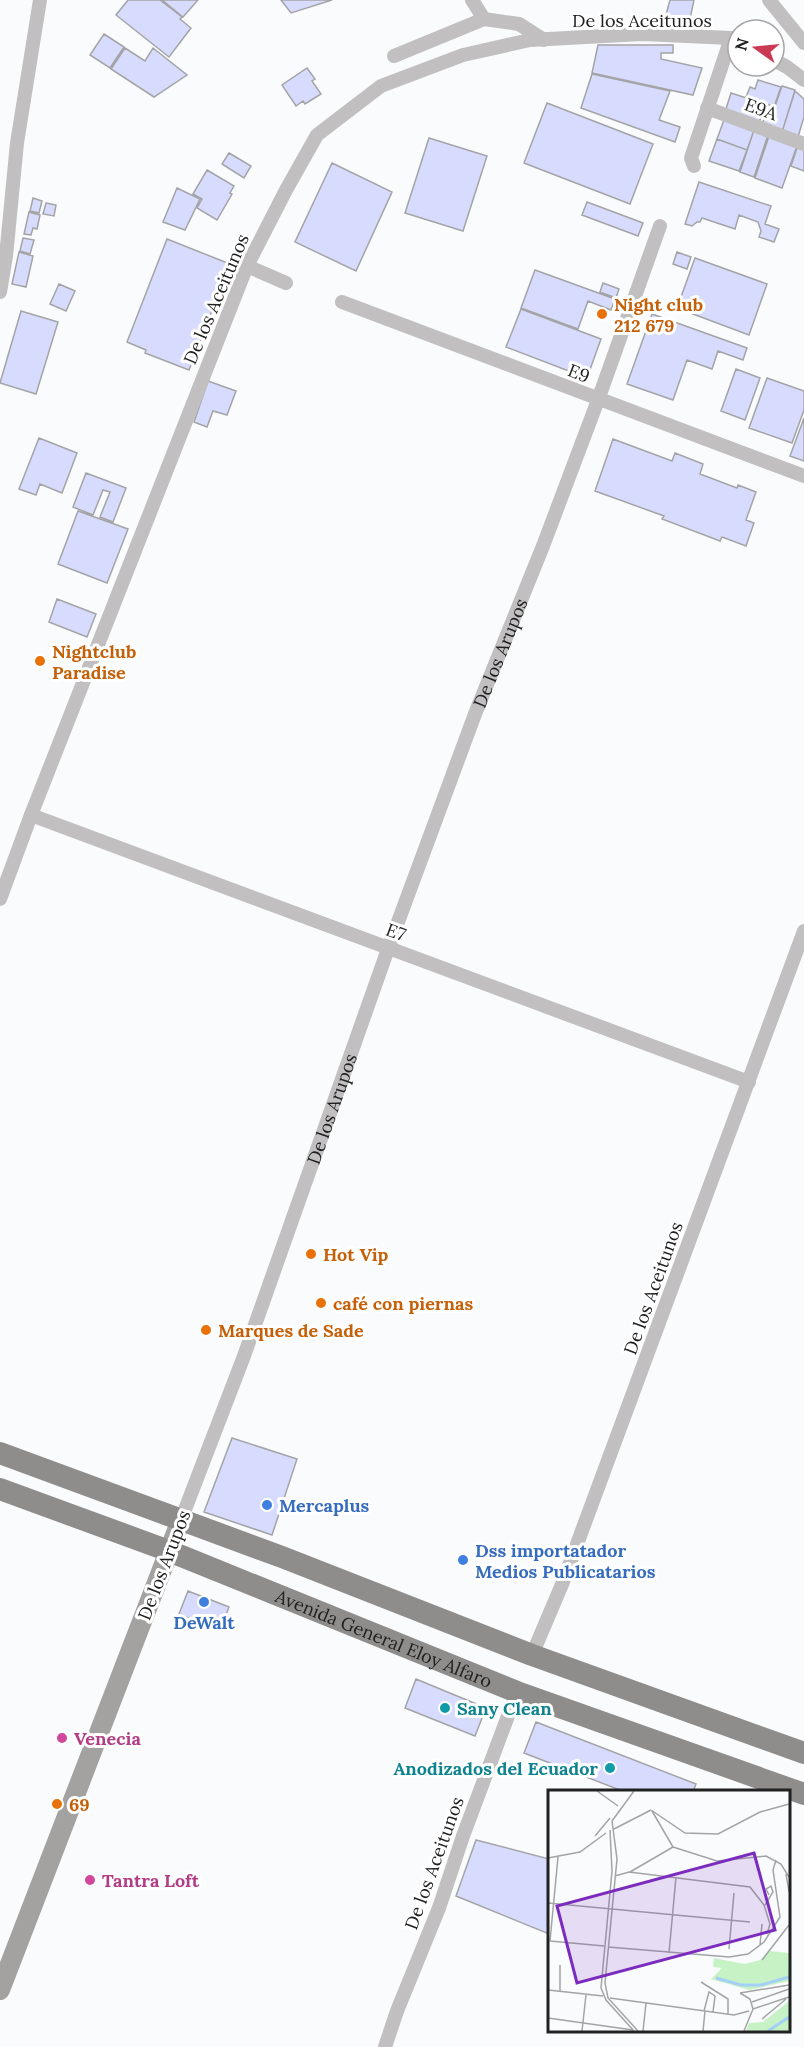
<svg xmlns="http://www.w3.org/2000/svg" width="804" height="2047" font-family="Lora,serif">
	<rect width="100%" height="100%" fill="#fafbfd"/>
	<path fill="#d7dcfe" stroke="#a4a4a6" stroke-width="1.5" d="M 128,0 L 160,0 L 182,17 L 180,19 L 191,28 L 169,57 L 116,15 Z
		M 162,0 L 198,0 L 183,17 Z
		M 281,0 L 332,0 L 291,13 Z
		M 670,0 L 694,0 L 688,28 L 664,22 Z
		M 104,34 L 124,47 L 110,68 L 90,55 Z
		M 598,45 L 673,45 L 673,53 L 661,53 L 661,59 L 702,68 L 693,95 L 592,73 Z
		M 125,48 L 145,61 L 153,48 L 187,75 L 154,97 L 111,69 Z
		M 307,68 L 315,79 L 312,81 L 321,94 L 305,104 L 303,101 L 296,106 L 282,85 Z
		M 592,74 L 670,91 L 659,120 L 680,127 L 675,142 L 581,108 Z
		M 758,80 L 781,87 L 775,104 L 773,104 L 772,106 L 746,97 L 750,87 L 755,89 Z
		M 782,86 L 795,90 L 782,132 L 762,125 L 767,110 L 773,112 Z
		M 795,91 L 804,99 L 804,117 L 798,137 L 782,132 Z
		M 731,93 L 765,104 L 759,123 L 725,112 Z
		M 547,103 L 653,144 L 630,204 L 524,163 Z
		M 724,120 L 754,130 L 747,150 L 717,139 Z
		M 754,130 L 768,135 L 754,177 L 740,172 Z
		M 769,136 L 797,146 L 782,188 L 755,178 Z
		M 429,138 L 487,156 L 463,231 L 405,213 Z
		M 717,139 L 747,150 L 739,171 L 709,161 Z
		M 797,148 L 804,150 L 804,171 L 791,166 Z
		M 229,153 L 251,166 L 244,178 L 222,164 Z
		M 332,163 L 392,192 L 356,271 L 295,242 Z
		M 207,170 L 234,186 L 230,193 L 232,194 L 217,220 L 197,208 L 202,199 L 193,194 Z
		M 699,182 L 771,206 L 765,224 L 779,229 L 774,242 L 759,237 L 761,231 L 758,222 L 739,215 L 735,229 L 702,218 L 700,222 L 697,222 L 692,226 L 685,224 Z
		M 177,188 L 200,199 L 185,230 L 163,222 Z
		M 33,198 L 42,201 L 39,213 L 30,211 Z
		M 587,202 L 643,223 L 638,236 L 582,215 Z
		M 46,203 L 56,205 L 54,216 L 43,214 Z
		M 29,212 L 40,215 L 37,229 L 33,228 L 31,235 L 24,234 Z
		M 23,238 L 34,240 L 30,254 L 20,251 Z
		M 167,239 L 230,264 L 189,370 L 145,353 L 146,350 L 127,342 Z
		M 19,252 L 33,256 L 26,287 L 12,284 Z
		M 677,252 L 691,257 L 687,269 L 673,264 Z
		M 695,258 L 767,284 L 749,335 L 677,308 Z
		M 535,270 L 615,299 L 611,310 L 588,301 L 578,329 L 521,308 Z
		M 603,283 L 619,289 L 616,298 L 600,292 Z
		M 59,284 L 75,291 L 66,311 L 50,304 Z
		M 521,309 L 601,339 L 587,378 L 506,347 Z
		M 21,311 L 58,322 L 36,394 L 0,383 Z
		M 652,314 L 747,348 L 743,360 L 718,351 L 712,369 L 687,360 L 673,400 L 627,384 Z
		M 736,369 L 760,378 L 745,420 L 721,411 Z
		M 767,378 L 804,391 L 804,410 L 792,443 L 749,428 Z
		M 208,381 L 236,391 L 227,415 L 213,411 L 207,427 L 194,422 Z
		M 804,418 L 804,461 L 790,456 Z
		M 39,438 L 77,453 L 62,493 L 40,484 L 36,495 L 19,489 Z
		M 613,439 L 672,461 L 675,453 L 703,464 L 700,474 L 737,488 L 738,485 L 756,492 L 746,520 L 754,523 L 746,546 L 722,537 L 720,541 L 662,519 L 664,516 L 595,491 Z
		M 86,473 L 126,488 L 113,522 L 100,517 L 110,492 L 103,490 L 93,515 L 73,507 Z
		M 78,511 L 128,529 L 107,583 L 58,564 Z
		M 57,599 L 96,614 L 87,637 L 49,622 Z
		M 232,1438 L 297,1459 L 272,1535 L 204,1512 Z
		M 188,1591 L 229,1607 L 220,1631 L 179,1614 Z
		M 416,1679 L 486,1708 L 475,1736 L 405,1708 Z
		M 536,1722 L 696,1784 L 693,1792 L 625,1792 L 524,1753 Z
		M 476,1840 L 549,1859 L 549,1934 L 456,1896 Z"/>
	<g fill="none" stroke-linecap="round" stroke-linejoin="round">
		<g stroke="#c1bfbf" stroke-width="14">
			<path d="M 472,0 L 484,19 L 519,24 L 544,40"/>
			<path d="M 769,0 L 804,43"/>
			<path d="M 394,56 L 484,19"/>
			<path d="M 774,60 L 787,67 L 804,80"/>
			<path d="M 707,108 L 804,144"/>
			<path d="M 694,166 L 691,158 L 731,38"/>
			<path d="M 247,266 L 286,283"/>
			<path d="M 0,292 L 6,256 L 17,143 L 40,0"/>
			<path d="M 342,302 L 804,476"/>
			<path d="M 31,815 L 749,1082"/>
			<path d="M 0,899 L 31,815 L 247,266 L 286,190 L 317,135 L 381,86 L 463,55 L 530,40 L 642,34 L 731,38 L 738,41"/>
			<path id="s1" d="M 181,1520 L 244,1356 L 388,949 L 475,714 L 543,546 L 598,400 L 660,226"/>
			<path d="M 532,1655 L 563,1582 L 804,931"/>
			<path d="M 385,2047 L 397,2011 L 439,1908 L 463,1836 L 517,1692"/>
		</g>
		<path stroke="#a4a2a1" stroke-width="20" d="M 0,1990 L 181,1520"/>
		<g stroke="#8f8d8c" stroke-width="22">
			<path d="M 0,1453 L 282,1557 L 532,1655 L 804,1753"/>
			<path id="s2" d="M 0,1489 L 169,1551 L 517,1692 L 804,1794"/>
		</g>
	</g>
	<g fill="#e8710a" stroke="#fff" stroke-width="2">
		<circle cx="602" cy="314" r="6"/>
		<circle cx="40" cy="661" r="6"/>
		<circle cx="311" cy="1254" r="6"/>
		<circle cx="321" cy="1303" r="6"/>
		<circle cx="206" cy="1330" r="6"/>
		<circle cx="57" cy="1804" r="6"/>
	</g>
	<g fill="#3f7fe0" stroke="#fff" stroke-width="2">
		<circle cx="267" cy="1505" r="6"/>
		<circle cx="463" cy="1560" r="6"/>
		<circle cx="204" cy="1602" r="6"/>
	</g>
	<g fill="#0f9aa8" stroke="#fff" stroke-width="2">
		<circle cx="445" cy="1708" r="6"/>
		<circle cx="610" cy="1768" r="6"/>
	</g>
	<g fill="#d1479c" stroke="#fff" stroke-width="2">
		<circle cx="62" cy="1738" r="6"/>
		<circle cx="90" cy="1880" r="6"/>
	</g>
	<g text-anchor="middle" dominant-baseline="central" stroke-width="6" stroke-linejoin="round" paint-order="stroke">
		<g font-size="18" fill="#212122" stroke="#fff">
			<text x="642" y="20">De los Aceitunos</text>
			<text transform="translate(761 109) rotate(20)">E9A</text>
			<text transform="translate(216 299) rotate(-67)">De los Aceitunos</text>
			<text transform="translate(579 373) rotate(21)">E9</text>
			<text stroke="none"><textPath href="#s1" startOffset="924">De los Arupos</textPath></text>
			<text transform="translate(396 932) rotate(20)">E7</text>
			<text stroke="none"><textPath href="#s1" startOffset="438">De los Arupos</textPath></text>
			<text transform="translate(653 1288) rotate(-70)">De los Aceitunos</text>
			<text transform="translate(164 1565) rotate(-69)">De los Arupos</text>
			<text stroke="none"><textPath href="#s2" startOffset="412">Avenida General Eloy Alfaro</textPath></text>
			<text transform="translate(434 1863) rotate(-70)">De los Aceitunos</text>
		</g>
		<g font-size="18" font-weight="bold" fill="#c56008" stroke="#fff" text-anchor="start">
			<text x="614" y="304">Night club<tspan x="614" dy="21">212 679</tspan></text>
			<text x="52" y="651">Nightclub<tspan x="52" dy="21">Paradise</tspan></text>
			<text x="323" y="1254">Hot Vip</text>
			<text x="333" y="1303">café con piernas</text>
			<text x="218" y="1330">Marques de Sade</text>
			<text x="69" y="1804">69</text>
		</g>
		<g font-size="18" font-weight="bold" fill="#366cbe" stroke="#fff" text-anchor="start">
			<text x="279" y="1505">Mercaplus</text>
			<text x="475" y="1550">Dss importatador<tspan x="475" dy="21">Medios Publicatarios</tspan></text>
			<text x="204" y="1622" text-anchor="middle">DeWalt</text>
		</g>
		<g font-size="18" font-weight="bold" fill="#0d838f" stroke="#fff" text-anchor="start">
			<text x="457" y="1708">Sany Clean</text>
			<text x="598" y="1768" text-anchor="end">Anodizados del Ecuador</text>
		</g>
		<g font-size="18" font-weight="bold" fill="#b23c85" stroke="#fff" text-anchor="start">
			<text x="74" y="1738">Venecia</text>
			<text x="102" y="1880">Tantra Loft</text>
		</g>
	</g>
	<g transform="translate(548 1790)">
		<rect width="242" height="242" fill="#fafbfd"/>
		<path d="M 222,161 L 241,163 L 241,191 L 201,200 L 163,189 L 174,178 L 165,177 L 166,168 L 197,174 L 212,170 ZM 241,211 L 241,241 L 198,241 L 201,233 L 215,232 Z" fill="#c7f2c6"/>
		<path fill="none" stroke="#a4d0f6" stroke-width="3" d="M 168,188 L 193,195 L 213,195 L 241,187M 220,241 L 241,227"/>
		<path fill="none" stroke="#a3a4a5" stroke-width="1.5" d="M 49,1 L 70,16M 86,1 L 64,31 L 69,69 L 57,193 L 60,208 L 90,241M 103,20 L 137,43 L 170,44 L 212,22 L 241,14M 104,21 L 125,57M 66,39 L 103,20M 62,40 L 64,81 L 53,198 L 58,210 L 86,241M 47,46 L 62,28M 125,57 L 169,71 L 218,66 L 233,74 L 241,87M 0,68 L 32,62 L 58,43M 82,82 L 125,57M 238,84 L 241,102M 67,86 L 81,82 L 202,97 L 216,115 L 222,134 L 219,144M 0,113 L 202,132M 217,115 L 225,102 L 223,96 L 218,99 L 221,105M 2,151 L 10,67M 2,151 L 56,156M 212,155 L 214,134M 60,157 L 181,167 L 200,164 L 216,152 L 232,127 L 225,80 L 228,70M 181,159 L 186,103M 121,163 L 128,87M 214,170 L 241,135M 12,175 L 12,201M 153,192 L 180,209 L 180,224M 0,200 L 55,206M 192,203 L 241,195M 192,203 L 202,209 L 205,219M 62,208 L 186,225 L 201,221M 204,212 L 241,199M 205,219 L 241,207M 156,221 L 161,202 L 167,206 L 165,222M 0,228 L 85,240M 214,229 L 238,209M 34,241 L 38,205M 95,241 L 98,213M 155,241 L 157,221M 196,241 L 205,219"/>
		<path fill="#7b2cbf" fill-opacity="0.15" stroke="#7b2cbf" stroke-width="3" d="M 206,63 L 227,140 L 29,193 L 9,116 Z"/>
		<rect width="242" height="242" fill="none" stroke="#212122" stroke-width="3"/>
	</g>
	<g transform="translate(756 48) rotate(285)"><circle r="28" fill="#ffffff" stroke="#a6a6a7" stroke-width="1.5"/>
	<path d="M0-4.5L10 22L0 15L-10 22Z" fill="#ca3a53"/>
	<text y="-9" font-size="16" font-weight="bold" text-anchor="middle" fill="#212122">N</text>
	</g>
</svg>
